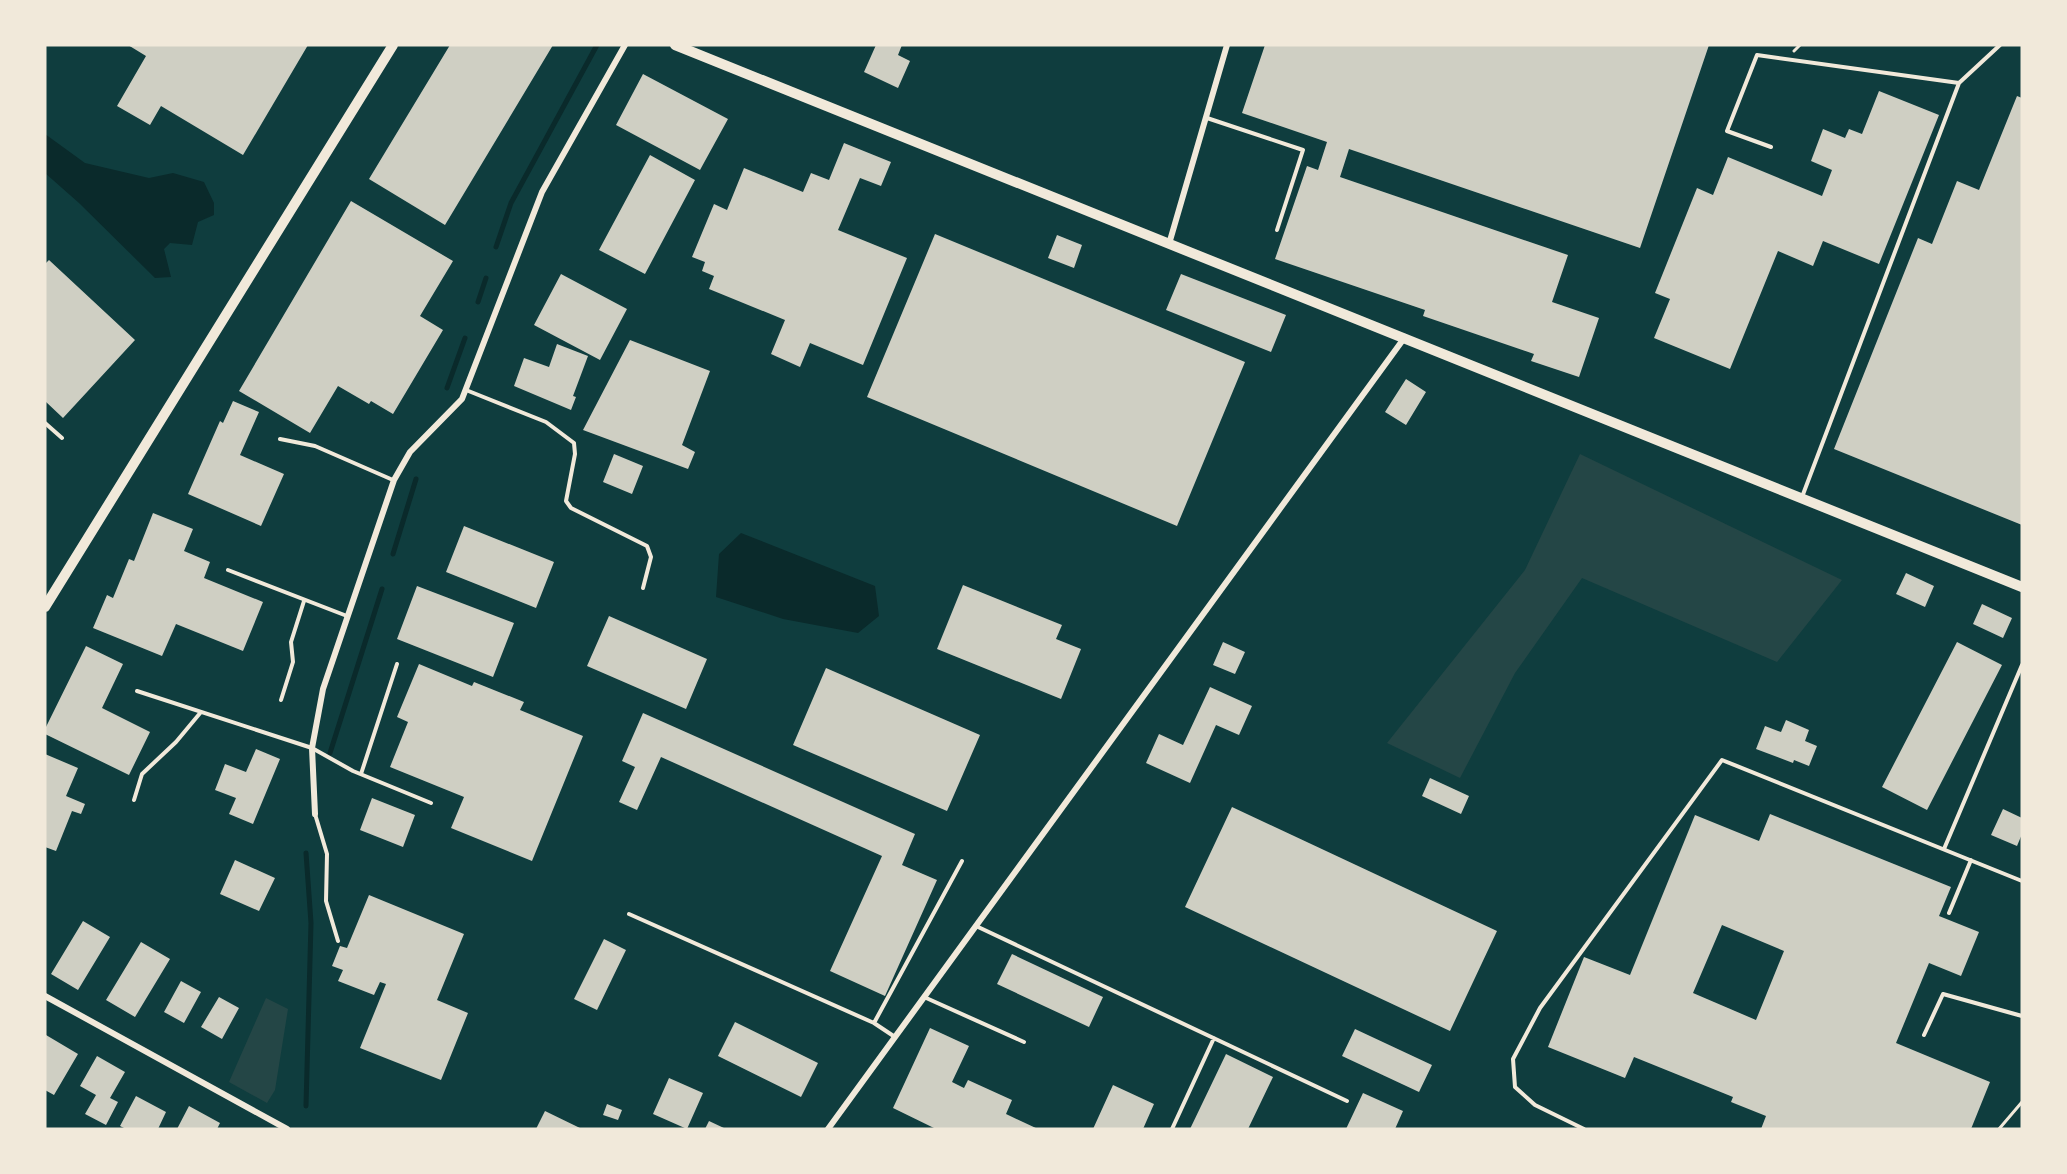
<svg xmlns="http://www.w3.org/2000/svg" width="2067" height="1174" font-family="Jost,sans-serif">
	<rect width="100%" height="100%" fill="#0f3d3e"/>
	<path fill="#244646" d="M 1580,454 L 1842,580 L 1777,662 L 1582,578 L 1515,673 L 1460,778 L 1387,743 L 1525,570 Z
		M 266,998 L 288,1009 L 275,1090 L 267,1103 L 229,1082 Z"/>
	<path fill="#0a2a2b" d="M 45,134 L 85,163 L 149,178 L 173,173 L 204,182 L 214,203 L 214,215 L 198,222 L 192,245 L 170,243 L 164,249 L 171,277 L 155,278 L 79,203 L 45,173 Z
		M 741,533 L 875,586 L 879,616 L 858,633 L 783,619 L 716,597 L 719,554 Z"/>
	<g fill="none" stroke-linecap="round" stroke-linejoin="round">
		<path stroke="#0a2a2b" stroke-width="5" d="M 496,247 L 511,203 L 597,45
			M 478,302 L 486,278
			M 447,388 L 465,338
			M 393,554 L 416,479
			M 330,753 L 382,589
			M 306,1106 L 311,923 L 306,853"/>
	</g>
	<path fill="#cfcfc3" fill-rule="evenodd" d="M 128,45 L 308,45 L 243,155 L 161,106 L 150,125 L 117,106 L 146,56 Z
		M 450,45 L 553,45 L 445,225 L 369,179 Z
		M 876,45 L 902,45 L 898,55 L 910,61 L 898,88 L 864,72 Z
		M 1265,45 L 1709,45 L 1640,248 L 1349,149 L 1340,177 L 1568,255 L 1552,302 L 1599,318 L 1579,377 L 1531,361 L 1534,354 L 1423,316 L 1425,310 L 1275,259 L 1307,166 L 1318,170 L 1327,142 L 1242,113 Z
		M 643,74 L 728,119 L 700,170 L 616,125 Z
		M 1879,91 L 1939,115 L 1879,264 L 1823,241 L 1813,266 L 1778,251 L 1730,369 L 1654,338 L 1670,299 L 1655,293 L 1697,188 L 1713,195 L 1728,157 L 1822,196 L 1832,170 L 1811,161 L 1823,129 L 1845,138 L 1849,129 L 1862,134 Z
		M 2017,96 L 2022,98 L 2022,525 L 1834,449 L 1918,238 L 1932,244 L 1957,181 L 1979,190 Z
		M 844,143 L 891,162 L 881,186 L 860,178 L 838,230 L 907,258 L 863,365 L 810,343 L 800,367 L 771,354 L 785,320 L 709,289 L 714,276 L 702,271 L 705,262 L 692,257 L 714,204 L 727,210 L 744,168 L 803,192 L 811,173 L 829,180 Z
		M 650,155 L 695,180 L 645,274 L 599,250 Z
		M 351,201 L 453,261 L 420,316 L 443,330 L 393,414 L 371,401 L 369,404 L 338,386 L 310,433 L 239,391 Z
		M 935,234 L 1245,362 L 1177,526 L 867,397 Z
		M 1057,235 L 1082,245 L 1074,268 L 1048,258 Z
		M 49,260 L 135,340 L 63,418 L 45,401 L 45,264 Z
		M 561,274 L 627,309 L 600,360 L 534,325 Z
		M 1181,274 L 1286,315 L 1271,352 L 1166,310 Z
		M 630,340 L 710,371 L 682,445 L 695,452 L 688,469 L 583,430 Z
		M 557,344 L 588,356 L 573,396 L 576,397 L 571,410 L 514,386 L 524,358 L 549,367 Z
		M 1406,379 L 1426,392 L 1406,425 L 1385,412 Z
		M 233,401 L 259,412 L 240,455 L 284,474 L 261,526 L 188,494 L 220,421 L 223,423 Z
		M 614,454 L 643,466 L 632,494 L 603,482 Z
		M 153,513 L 193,529 L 184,551 L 210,562 L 204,578 L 263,602 L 243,651 L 176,624 L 162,656 L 93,628 L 107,595 L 113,598 L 129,559 L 134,561 Z
		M 464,526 L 554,562 L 536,608 L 446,572 Z
		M 1906,573 L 1934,586 L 1925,607 L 1896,594 Z
		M 963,585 L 1062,625 L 1056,639 L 1081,649 L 1061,699 L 937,649 Z
		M 417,586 L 514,623 L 493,677 L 397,639 Z
		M 1982,604 L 2012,618 L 2003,638 L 1973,624 Z
		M 609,616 L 707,659 L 686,709 L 587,666 Z
		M 1223,642 L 1245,652 L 1235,674 L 1213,665 Z
		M 1957,642 L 2002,665 L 1927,810 L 1882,787 Z
		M 86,646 L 123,664 L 102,708 L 150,732 L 129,775 L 45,734 L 45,729 Z
		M 419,664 L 472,686 L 474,682 L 524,702 L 520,710 L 583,736 L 532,861 L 451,828 L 464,797 L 390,767 L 408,722 L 397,717 Z
		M 826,668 L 980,735 L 947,811 L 793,745 Z
		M 1210,687 L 1252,706 L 1239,735 L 1216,725 L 1190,783 L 1146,763 L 1159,734 L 1183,745 Z
		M 643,713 L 915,834 L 902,865 L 937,880 L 885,996 L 830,971 L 882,856 L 661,757 L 637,810 L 619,802 L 635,767 L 622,761 Z
		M 1786,720 L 1809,730 L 1805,741 L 1817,746 L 1809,766 L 1794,760 L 1793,763 L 1756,749 L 1765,726 L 1781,732 Z
		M 256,749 L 280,759 L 253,824 L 229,814 L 236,798 L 215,790 L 225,764 L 246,772 Z
		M 45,754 L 78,768 L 66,796 L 85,804 L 81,814 L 72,811 L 56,851 L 45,847 Z
		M 1430,778 L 1469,796 L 1461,814 L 1422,796 Z
		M 372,798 L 415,815 L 403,847 L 360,830 Z
		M 1232,807 L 1497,931 L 1450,1031 L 1185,907 Z
		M 2003,809 L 2022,818 L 2022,834 L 2017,846 L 1991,835 Z
		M 1770,814 L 1951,887 L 1939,916 L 1979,932 L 1961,976 L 1929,963 L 1896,1043 L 1990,1082 L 1971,1129 L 1761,1129 L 1766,1116 L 1731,1102 L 1733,1097 L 1634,1057 L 1625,1078 L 1548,1047 L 1584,957 L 1630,975 L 1695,815 L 1759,841 ZM 1722,925 L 1784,951 L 1756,1020 L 1693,993 Z
		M 235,860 L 275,878 L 259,911 L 220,894 Z
		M 369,895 L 464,934 L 437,1000 L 468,1013 L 441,1080 L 360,1048 L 386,984 L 380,982 L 374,995 L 338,981 L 343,970 L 332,966 L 340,946 L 347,948 Z
		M 83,921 L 110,937 L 78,990 L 51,974 Z
		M 604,939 L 626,950 L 597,1010 L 574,999 Z
		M 141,942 L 170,959 L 135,1017 L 106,1000 Z
		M 1012,954 L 1103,997 L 1089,1027 L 997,984 Z
		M 181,981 L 201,992 L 184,1023 L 164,1012 Z
		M 219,997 L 239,1008 L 222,1039 L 201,1027 Z
		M 735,1022 L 818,1063 L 801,1097 L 718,1056 Z
		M 930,1028 L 969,1046 L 952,1082 L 964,1088 L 968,1080 L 1012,1100 L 1006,1114 L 1038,1129 L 936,1129 L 893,1108 Z
		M 1355,1029 L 1432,1065 L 1419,1092 L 1342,1056 Z
		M 46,1035 L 78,1054 L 54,1095 L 45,1090 Z
		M 1226,1054 L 1273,1077 L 1248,1129 L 1190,1129 Z
		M 97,1056 L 125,1072 L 110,1098 L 118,1102 L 106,1125 L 85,1114 L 96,1095 L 80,1086 Z
		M 669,1078 L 703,1093 L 687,1129 L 653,1114 Z
		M 1113,1085 L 1154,1104 L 1143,1129 L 1093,1129 Z
		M 1363,1093 L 1403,1111 L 1395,1129 L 1346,1129 Z
		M 136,1096 L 166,1112 L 158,1129 L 126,1129 L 120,1126 Z
		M 607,1104 L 622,1110 L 618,1120 L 603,1115 Z
		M 189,1106 L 220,1123 L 217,1129 L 177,1129 Z
		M 545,1111 L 582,1129 L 536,1129 Z
		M 709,1121 L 726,1129 L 705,1129 Z"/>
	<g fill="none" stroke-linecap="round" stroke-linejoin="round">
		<path stroke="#f1e9da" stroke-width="3" d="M 1794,51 L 1800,45
			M 1999,1129 L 2022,1102"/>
		<path stroke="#f1e9da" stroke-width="4" d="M 1207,118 L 1303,150 L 1277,230
			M 1771,147 L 1727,131 L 1757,55 L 1959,83
			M 466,390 L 546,422 L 574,443 L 575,454 L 566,501 L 571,508 L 647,546 L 651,557 L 643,588
			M 45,423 L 62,438
			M 280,439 L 315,446 L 393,480
			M 1802,497 L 1959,83 L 2000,45
			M 228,570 L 347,616
			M 137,691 L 312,748 L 353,771 L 431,803
			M 281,700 L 293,662 L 291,642 L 304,601
			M 361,774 L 397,664
			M 134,800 L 142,774 L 176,742 L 201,712
			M 315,814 L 327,854 L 326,901 L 338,941
			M 1944,849 L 2022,665
			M 1949,913 L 1971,860
			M 629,914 L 874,1023 L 895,1037
			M 976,926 L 1347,1101
			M 924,997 L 1024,1042
			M 874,1023 L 962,861
			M 1924,1035 L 1943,994 L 2022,1016
			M 1172,1129 L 1214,1038
			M 1584,1129 L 1535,1105 L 1515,1087 L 1513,1059 L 1540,1008 L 1722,760 L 2022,881"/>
		<path stroke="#f1e9da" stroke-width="6" d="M 1169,244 L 1227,45
			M 315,814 L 312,748 L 323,689 L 394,480 L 410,452 L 462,399 L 542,192 L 625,45
			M 45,996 L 287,1129
			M 828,1129 L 1405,337"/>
		<path stroke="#f1e9da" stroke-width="10" d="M 675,45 L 2022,587
			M 45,607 L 393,45"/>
	</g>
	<rect width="2067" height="1174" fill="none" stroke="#f1e9da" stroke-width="93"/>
</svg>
